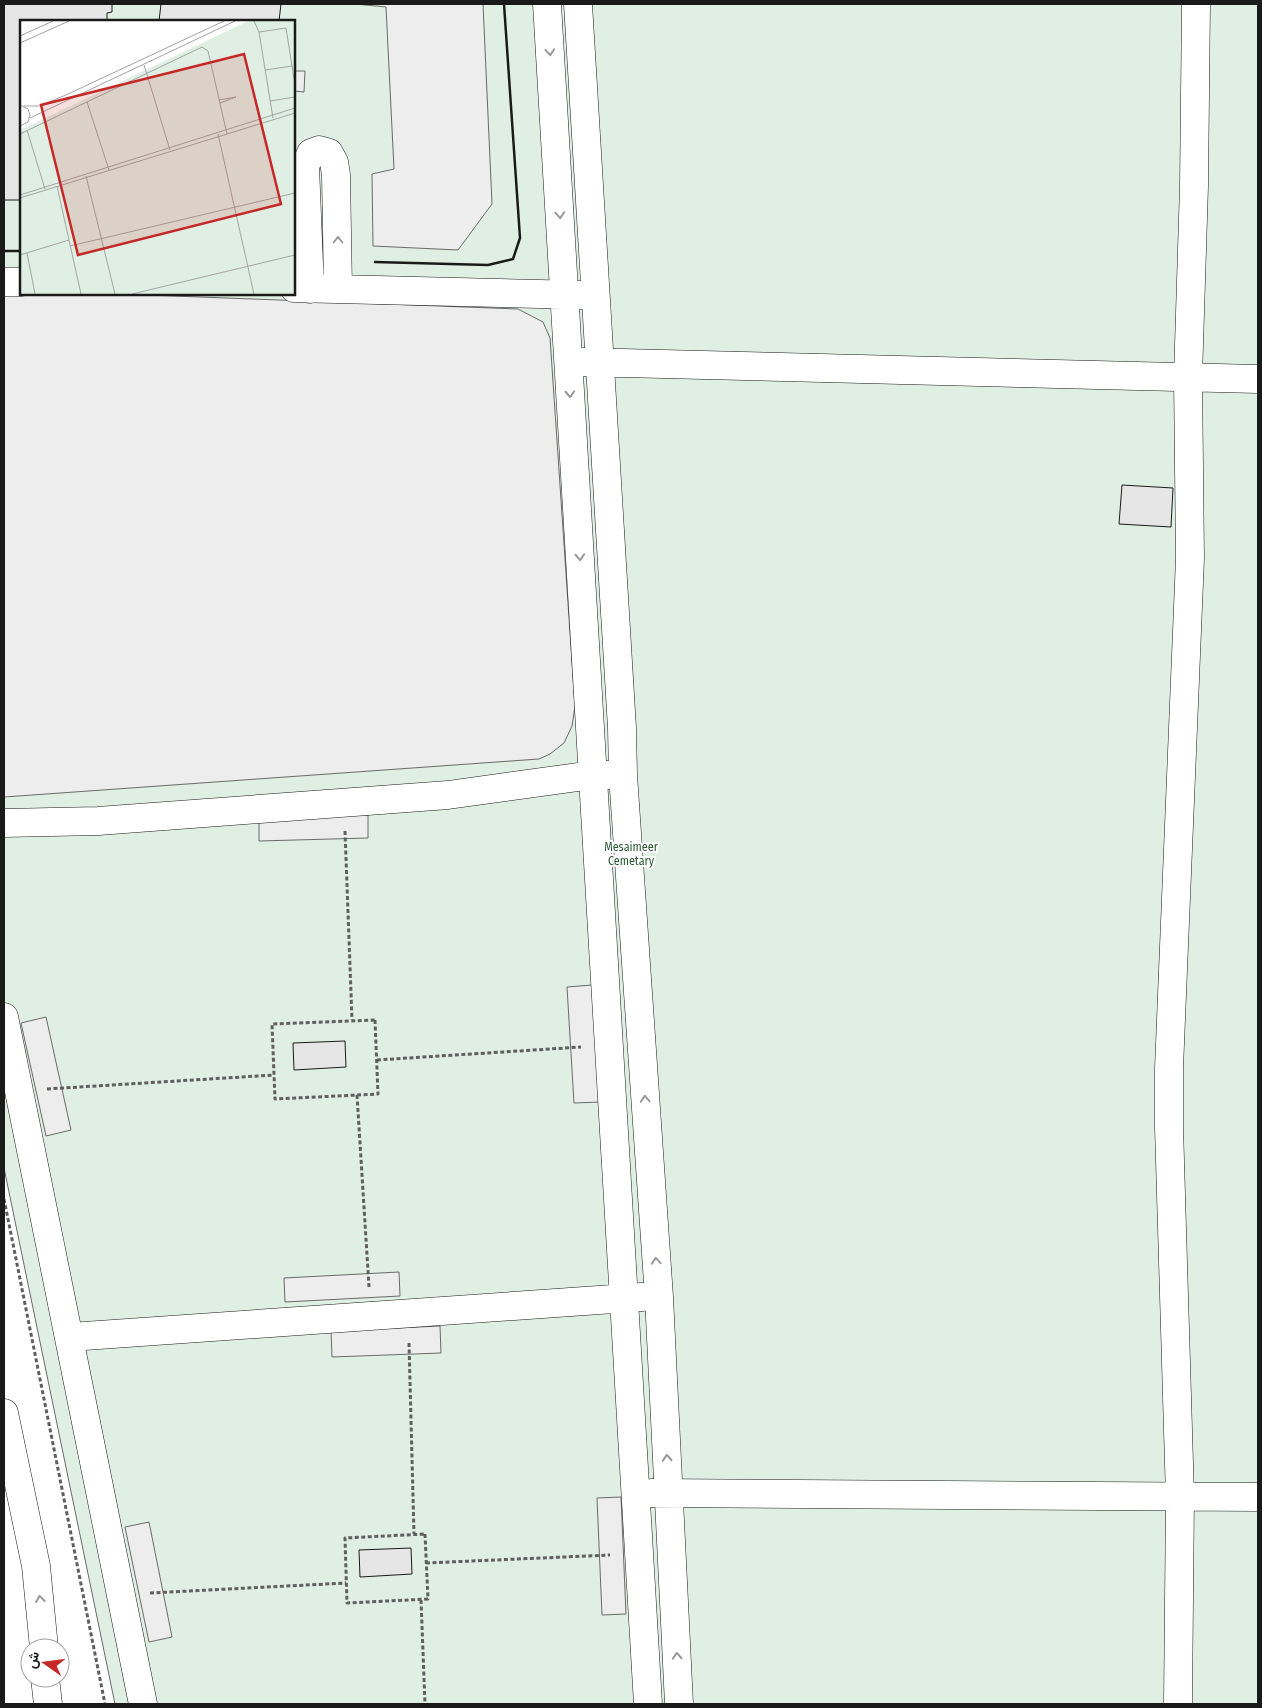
<svg xmlns="http://www.w3.org/2000/svg" width="1262" height="1708" font-family="'Fira Sans Condensed',Vazirmatn,sans-serif">
	<rect width="100%" height="100%" fill="#fff"/>
	<path fill="#e0efe3" stroke="#6a6a6a" fill-rule="evenodd" d="M 4,4 L 1258,4 L 1258,1704 L 115,1704 L 4,1168 ZM 21,21 L 294,21 L 294,294 L 21,294 Z"/>
	<path fill="#ededed" stroke="#6a6a6a" d="M 355,4 L 483,4 L 492,204 L 458,250 L 373,246 L 372,174 L 394,169 L 386,7 Z
		M 294,71 L 305,71 L 304,92 L 294,91 Z
		M 4,289 L 21,294 L 120,294 L 518,309 L 543,322 L 550,338 L 575,706 L 572,726 L 564,743 L 550,754 L 539,759 L 4,797 Z
		M 368,815 L 368,838 L 259,841 L 259,819 Z
		M 592,985 L 600,1102 L 574,1103 L 567,987 Z
		M 46,1017 L 71,1130 L 46,1136 L 21,1023 Z
		M 399,1272 L 400,1296 L 285,1302 L 284,1278 Z
		M 440,1326 L 441,1353 L 332,1357 L 331,1331 Z
		M 621,1497 L 626,1614 L 602,1615 L 597,1498 Z
		M 149,1522 L 172,1637 L 149,1642 L 125,1527 Z"/>
	<path fill="#e6e6e6" stroke="#1a1a1a" d="M 4,4 L 112,4 L 112,12 L 107,13 L 107,21 L 21,21 L 21,200 L 4,200 Z
		M 161,4 L 281,4 L 279,21 L 159,21 Z
		M 1122,485 L 1173,488 L 1171,527 L 1119,524 Z
		M 345,1041 L 346,1067 L 294,1070 L 293,1043 Z
		M 411,1548 L 412,1574 L 360,1577 L 359,1550 Z"/>
	<g fill="none" stroke-linecap="round" stroke-linejoin="round">
		<defs>
			<path id="minor" d="M 547,4 L 648,1704
				M 578,4 L 622,728 L 623,775 L 659,1297 L 679,1704
				M 4,282 L 21,282
				M 294,288 L 582,295
				M 310,289 L 305,166 L 311,153 L 319,150 L 329,153 L 334,162 L 336,175 L 338,289
				M 582,362 L 1258,379
				M 4,823 L 98,821 L 448,795 L 593,775 L 610,775
				M 4,1017 L 143,1704
				M 70,1337 L 642,1297
				M 4,1413 L 36,1566 L 44,1648
				M 652,1493 L 1258,1497
				M 45,1678 L 48,1704
				M 1178,1704 L 1180,1497 L 1169,1127 L 1169,1068 L 1190,558 L 1188,377 L 1194,186 L 1196,4"/>
		</defs>
		<use href="#minor" stroke="#1a1a1a" stroke-width="29"/>
		<path stroke="#5f5f5f" stroke-width="3" stroke-dasharray="4 2.5" stroke-linecap="butt" d="M 345,831 L 352,1020
			M 375,1020 L 378,1094 L 275,1099 L 272,1024 Z
			M 377,1060 L 581,1047
			M 47,1089 L 274,1075
			M 357,1095 L 369,1287
			M 4,1199 L 105,1704
			M 409,1343 L 414,1534
			M 425,1534 L 428,1599 L 347,1603 L 345,1538 Z
			M 426,1563 L 610,1555
			M 150,1593 L 346,1583
			M 421,1600 L 425,1704"/>
		<use href="#minor" stroke="#fff" stroke-width="28"/>
		<path stroke="#1a1a1a" stroke-width="2.5" d="M 4,251 L 21,251
			M 375,262 L 488,265 L 513,259 L 520,238 L 504,4"/>
	</g>
	<defs><path id="oneway-chevron" d="M-2-3.5L2.5 0L-2 3.5" fill="none" stroke-width="1.6" stroke-linecap="round" stroke-linejoin="round" transform="scale(1.25)"/></defs>
	<g stroke="#989898">
		<use href="#oneway-chevron" transform="translate(550 52) rotate(86)"/>
		<use href="#oneway-chevron" transform="translate(560 215) rotate(86)"/>
		<use href="#oneway-chevron" transform="translate(338 240) rotate(-90)"/>
		<use href="#oneway-chevron" transform="translate(570 394) rotate(87)"/>
		<use href="#oneway-chevron" transform="translate(580 557) rotate(87)"/>
		<use href="#oneway-chevron" transform="translate(645 1099) rotate(-94)"/>
		<use href="#oneway-chevron" transform="translate(656 1261) rotate(-94)"/>
		<use href="#oneway-chevron" transform="translate(667 1458) rotate(-93)"/>
		<use href="#oneway-chevron" transform="translate(40 1599) rotate(-97)"/>
		<use href="#oneway-chevron" transform="translate(677 1656) rotate(-93)"/>
	</g>
	<g text-anchor="middle" dominant-baseline="central" stroke-width="4" stroke-linejoin="round" paint-order="stroke">
		<g font-size="12" fill="#2b5a34" stroke="#fff">
			<text x="631" y="847">Mesaimeer<tspan x="631" dy="14">Cemetary</tspan></text>
		</g>
	</g>
	<g transform="translate(20 20)">
		<rect width="275" height="275" fill="#fff"/>
		<path d="M 228,1 L 275,1 L 275,274 L 0,274 L 0,110 Z" fill="#e0efe3"/>
		<path fill="none" stroke="#a3a3a3" stroke-width="1" d="M 234,1 L 239,12 L 253,98M 239,12 L 266,8 L 275,65M 0,16 L 33,1M 0,23 L 49,1M 124,45 L 150,130M 245,50 L 272,46M 199,80 L 216,77 L 200,83M 250,81 L 275,77M 67,82 L 89,150M 0,85 L 8,89 L 10,95 L 8,102 L 0,106M 4,86 L 19,86 L 46,75 L 204,1M 10,98 L 215,1M 7,110 L 25,169M 0,114 L 182,27 L 188,31 L 207,114M 198,114 L 234,274M 66,156 L 95,274M 37,166 L 61,274M 0,175 L 275,88M 0,178 L 275,93M 50,226 L 275,173M 7,233 L 15,274M 0,235 L 49,220M 112,274 L 275,235"/>
		<path fill="#c62828" fill-opacity="0.15" stroke="#c62828" stroke-width="2.5" d="M 224,34 L 261,184 L 58,235 L 21,85 Z"/>
		<rect width="275" height="275" fill="none" stroke="#1a1a1a" stroke-width="2.5"/>
	</g>
	<rect width="1262" height="1708" fill="none" stroke="#1a1a1a" stroke-width="10"/>
	<g transform="translate(45 1663) rotate(284)"><circle r="24" fill="#ffffff" stroke="#a3a3a3"/>
	<path d="M0-4L9 19L0 12L-9 19Z" fill="#c62828"/>
	<text y="-8" font-size="14" font-weight="bold" text-anchor="middle" fill="#1a1a1a">ش</text>
	</g>
</svg>
